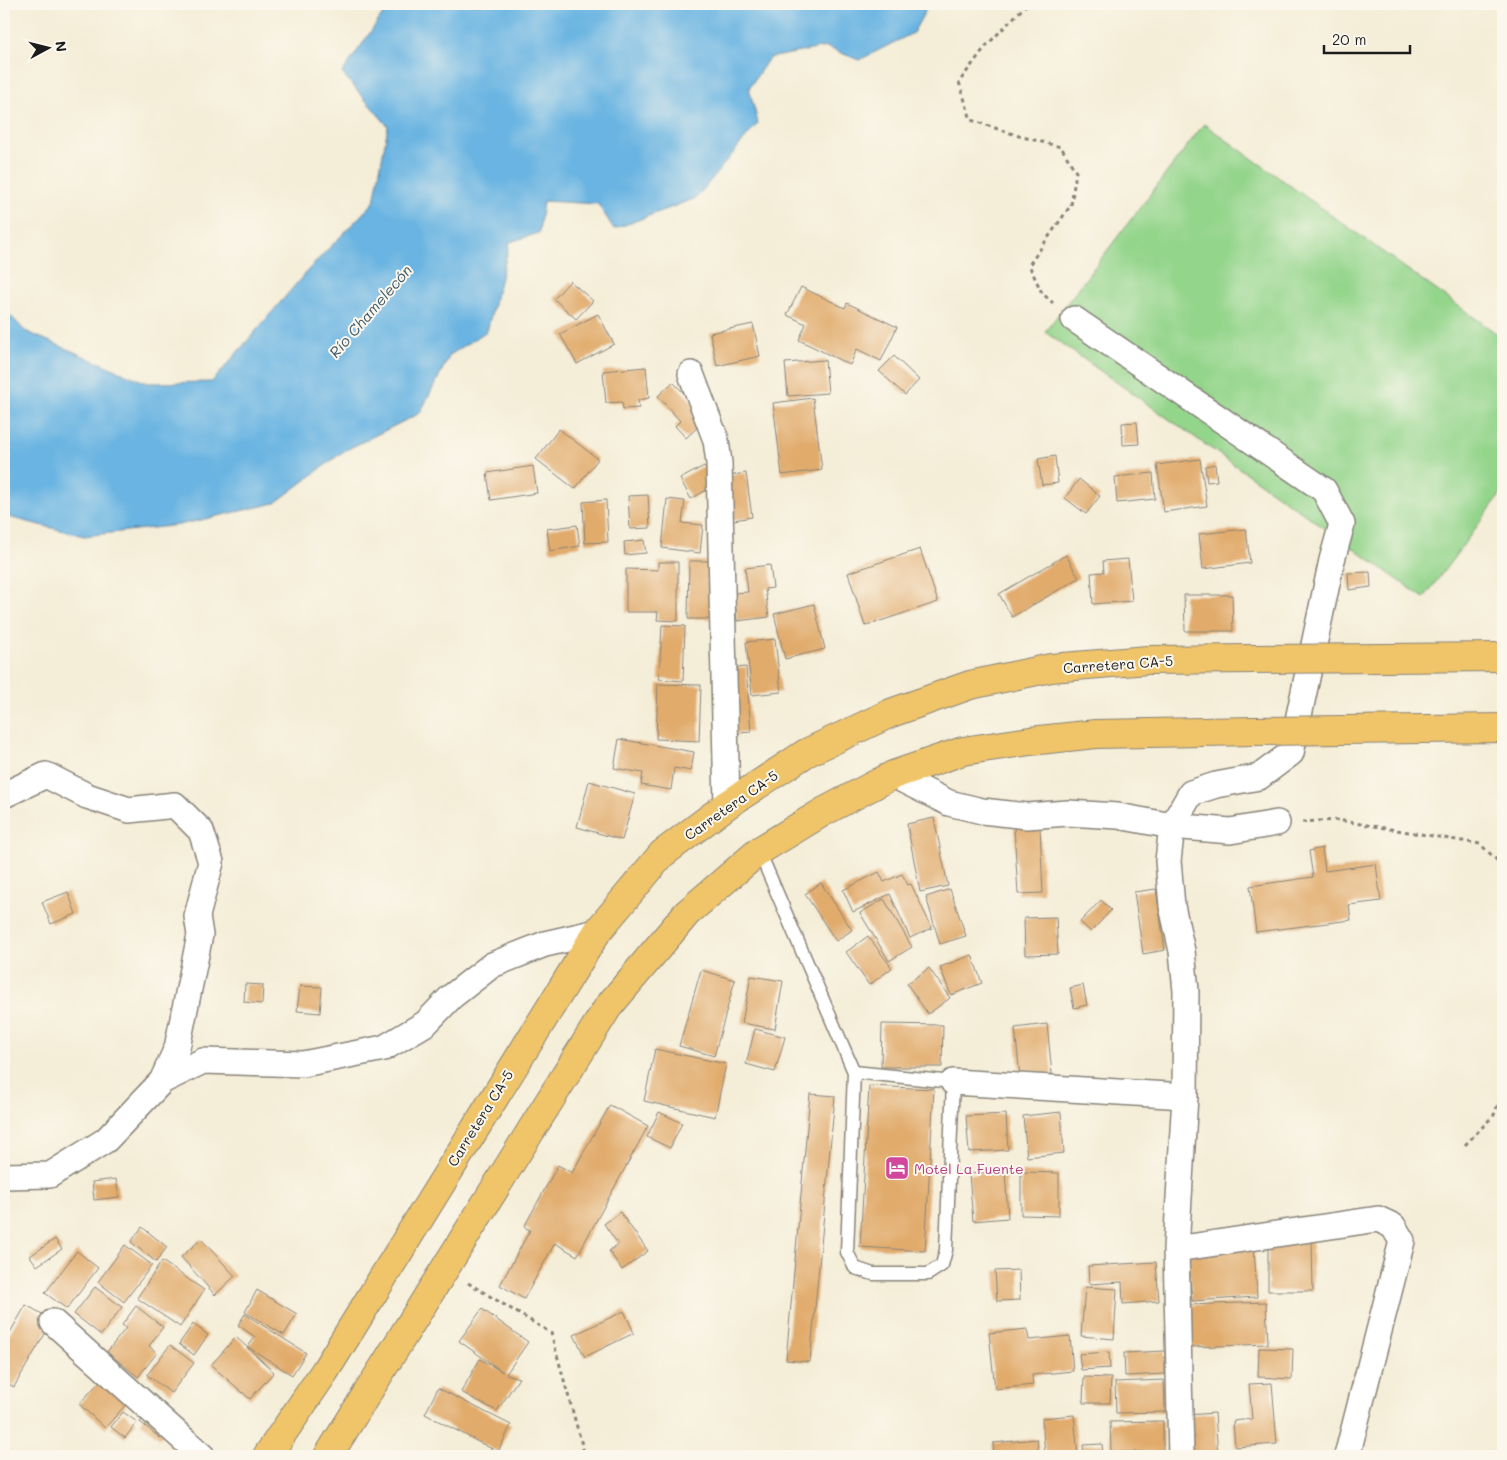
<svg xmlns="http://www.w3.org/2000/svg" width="1507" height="1460" font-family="Mali,sans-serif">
	<rect width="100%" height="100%" fill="#fbf7ec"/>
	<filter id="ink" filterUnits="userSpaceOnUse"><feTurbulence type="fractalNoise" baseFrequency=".02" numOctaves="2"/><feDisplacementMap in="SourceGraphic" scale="10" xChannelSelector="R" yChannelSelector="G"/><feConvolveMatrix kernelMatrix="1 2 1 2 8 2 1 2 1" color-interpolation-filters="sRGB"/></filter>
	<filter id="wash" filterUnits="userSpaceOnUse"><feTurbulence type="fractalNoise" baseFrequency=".0096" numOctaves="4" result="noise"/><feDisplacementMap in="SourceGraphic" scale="20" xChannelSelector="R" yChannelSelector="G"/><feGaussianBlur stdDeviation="1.12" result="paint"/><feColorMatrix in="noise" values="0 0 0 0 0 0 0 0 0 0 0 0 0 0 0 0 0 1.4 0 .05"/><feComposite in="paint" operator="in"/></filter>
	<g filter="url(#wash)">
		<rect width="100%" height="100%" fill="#f4edd7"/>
		<path fill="#94d58c" stroke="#587854" d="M 1204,124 L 1503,338 L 1503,491 L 1424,598 L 1045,332 Z"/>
		<path fill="#69b4e2" stroke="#42687f" d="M 390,4 L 929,4 L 913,33 L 859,60 L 826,47 L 769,58 L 749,88 L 758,123 L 696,198 L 614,229 L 598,204 L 543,201 L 539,233 L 510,242 L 487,331 L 450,355 L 420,413 L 344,451 L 275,503 L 179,525 L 84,536 L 4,516 L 4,309 L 25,331 L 147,383 L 212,382 L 309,269 L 374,202 L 388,126 L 342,73 Z"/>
		<g id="blocks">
			<path fill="#e1ab6c" d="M 570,281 L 593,301 L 576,319 L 554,299 Z
				M 801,287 L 845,308 L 847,303 L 897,327 L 881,361 L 857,349 L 850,365 L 799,340 L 806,324 L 787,315 Z
				M 598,314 L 614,344 L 577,364 L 560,334 Z
				M 753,324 L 760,356 L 717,366 L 710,333 Z
				M 894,356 L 919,380 L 905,395 L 879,371 Z
				M 825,360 L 828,393 L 788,396 L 785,363 Z
				M 646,367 L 649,398 L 638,400 L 639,408 L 623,409 L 622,402 L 606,403 L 603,371 Z
				M 673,382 L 700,410 L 693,417 L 700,425 L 686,438 L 675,426 L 680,421 L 658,396 Z
				M 813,398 L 822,470 L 782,475 L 773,403 Z
				M 1137,422 L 1139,444 L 1123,445 L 1122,423 Z
				M 559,429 L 598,459 L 575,489 L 536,459 Z
				M 1055,456 L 1058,483 L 1042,485 L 1038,459 Z
				M 1200,459 L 1207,506 L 1164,512 L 1157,465 Z
				M 1215,464 L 1217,481 L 1207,482 L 1205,466 Z
				M 533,466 L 537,493 L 491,500 L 487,473 Z
				M 704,466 L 715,485 L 691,499 L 680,479 Z
				M 746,473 L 752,517 L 728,521 L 722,477 Z
				M 1153,473 L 1155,499 L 1117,503 L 1115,477 Z
				M 1079,479 L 1100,496 L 1086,514 L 1065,498 Z
				M 648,495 L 650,528 L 630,529 L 628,496 Z
				M 667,499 L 685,501 L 682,523 L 703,525 L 700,553 L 662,548 Z
				M 606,500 L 608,542 L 585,543 L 583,502 Z
				M 577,525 L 580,546 L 550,551 L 547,529 Z
				M 1246,529 L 1250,563 L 1203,569 L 1199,534 Z
				M 644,540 L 646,553 L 625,555 L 624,542 Z
				M 920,549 L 938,602 L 865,626 L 848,573 Z
				M 1066,555 L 1079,578 L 1012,617 L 999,594 Z
				M 1128,559 L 1132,601 L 1093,604 L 1091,573 L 1104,572 L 1103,561 Z
				M 689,561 L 711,561 L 711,619 L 688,619 Z
				M 658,562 L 678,562 L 678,621 L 657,620 L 658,612 L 626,612 L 626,569 L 658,570 Z
				M 770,565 L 773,588 L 765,589 L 769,617 L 737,621 L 734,593 L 748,592 L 745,568 Z
				M 1370,572 L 1371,587 L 1349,590 L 1348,573 Z
				M 1184,595 L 1232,595 L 1233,631 L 1185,631 Z
				M 814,604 L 825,649 L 785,659 L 774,614 Z
				M 662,625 L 685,626 L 683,681 L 659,679 Z
				M 775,639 L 781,692 L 752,695 L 746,642 Z
				M 746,667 L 751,732 L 729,734 L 725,669 Z
				M 658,684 L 701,685 L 699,741 L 656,739 Z
				M 619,739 L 694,752 L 691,771 L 674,768 L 671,790 L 641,785 L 643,773 L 614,768 Z
				M 589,781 L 635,794 L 622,840 L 577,827 Z
				M 934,818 L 948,886 L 920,892 L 907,824 Z
				M 1040,827 L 1043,893 L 1018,894 L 1014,828 Z
				M 1322,848 L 1325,871 L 1376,864 L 1381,901 L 1349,905 L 1351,920 L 1256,932 L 1250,886 L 1313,877 L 1309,851 Z
				M 879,872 L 884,882 L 902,874 L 908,885 L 911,884 L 932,928 L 910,938 L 890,894 L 853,912 L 843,890 Z
				M 821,883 L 852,930 L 836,941 L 805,894 Z
				M 950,889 L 966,936 L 940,944 L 926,897 Z
				M 1156,889 L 1165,950 L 1143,954 L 1134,892 Z
				M 68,892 L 76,914 L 51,924 L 42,902 Z
				M 884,899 L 912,947 L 889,961 L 860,913 Z
				M 1101,900 L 1111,910 L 1091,932 L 1080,922 Z
				M 1056,917 L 1058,954 L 1025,955 L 1024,918 Z
				M 868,936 L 892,968 L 869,985 L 846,952 Z
				M 972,955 L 982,983 L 951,995 L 940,967 Z
				M 929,968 L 950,998 L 928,1014 L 907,984 Z
				M 701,970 L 735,980 L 714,1056 L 679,1046 Z
				M 751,976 L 783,981 L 775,1029 L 742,1023 Z
				M 245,984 L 263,985 L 262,1004 L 244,1002 Z
				M 1083,985 L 1087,1005 L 1074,1008 L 1070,988 Z
				M 300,986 L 322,987 L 320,1013 L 297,1011 Z
				M 882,1024 L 943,1025 L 942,1067 L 881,1067 Z
				M 1047,1024 L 1052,1074 L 1020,1077 L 1015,1028 Z
				M 755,1029 L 785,1037 L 775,1072 L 746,1064 Z
				M 655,1049 L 726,1064 L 715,1117 L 644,1101 Z
				M 869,1086 L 934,1089 L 925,1251 L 860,1247 Z
				M 810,1094 L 835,1096 L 810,1362 L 786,1360 Z
				M 610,1105 L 648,1126 L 577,1256 L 555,1243 L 524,1299 L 500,1285 L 530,1230 L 524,1227 L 558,1165 L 572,1173 Z
				M 659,1112 L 682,1123 L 670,1148 L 647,1137 Z
				M 1061,1112 L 1064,1153 L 1027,1157 L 1023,1116 Z
				M 1006,1114 L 1008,1150 L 969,1152 L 966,1116 Z
				M 1005,1171 L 1008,1218 L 973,1221 L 969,1174 Z
				M 1021,1172 L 1059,1173 L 1059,1216 L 1021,1215 Z
				M 116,1179 L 119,1197 L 94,1200 L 92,1182 Z
				M 620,1212 L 648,1251 L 622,1270 L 609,1251 L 618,1244 L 604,1224 Z
				M 142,1227 L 167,1247 L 156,1262 L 131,1242 Z
				M 55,1239 L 62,1249 L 37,1266 L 30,1256 Z
				M 201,1239 L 235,1276 L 215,1295 L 181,1257 Z
				M 1268,1240 L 1312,1240 L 1313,1291 L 1268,1291 Z
				M 125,1245 L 152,1265 L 124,1302 L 98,1282 Z
				M 1254,1246 L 1257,1297 L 1192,1301 L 1188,1250 Z
				M 77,1251 L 98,1268 L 67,1309 L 45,1293 Z
				M 162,1261 L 204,1290 L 180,1327 L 137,1298 Z
				M 1156,1262 L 1159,1301 L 1123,1304 L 1122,1282 L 1089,1284 L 1088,1266 Z
				M 1019,1270 L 1020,1300 L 997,1301 L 995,1271 Z
				M 95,1287 L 122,1307 L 101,1335 L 74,1314 Z
				M 1085,1287 L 1117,1289 L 1114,1339 L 1081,1336 Z
				M 257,1290 L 297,1314 L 284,1335 L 245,1312 Z
				M 1266,1302 L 1268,1344 L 1191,1347 L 1189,1305 Z
				M 26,1305 L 53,1320 L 14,1387 L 4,1382 L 4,1343 Z
				M 136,1306 L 163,1327 L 149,1346 L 157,1353 L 138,1377 L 107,1352 L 126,1328 L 122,1325 Z
				M 482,1309 L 528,1342 L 506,1374 L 519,1378 L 497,1411 L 461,1392 L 480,1359 L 503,1372 L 459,1341 Z
				M 624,1311 L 634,1333 L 585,1357 L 574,1335 Z
				M 245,1314 L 306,1353 L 292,1375 L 248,1347 L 255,1337 L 238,1325 Z
				M 193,1324 L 208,1335 L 194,1355 L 179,1344 Z
				M 1027,1329 L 1029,1340 L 1070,1336 L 1073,1371 L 1032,1375 L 1033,1385 L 995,1389 L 989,1333 Z
				M 236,1337 L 274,1372 L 250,1399 L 211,1365 Z
				M 170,1345 L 194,1363 L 171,1393 L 147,1375 Z
				M 1259,1348 L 1293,1349 L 1292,1379 L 1258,1377 Z
				M 1165,1351 L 1165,1374 L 1125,1376 L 1124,1353 Z
				M 1109,1352 L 1110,1368 L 1081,1370 L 1079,1354 Z
				M 104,1377 L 129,1401 L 105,1428 L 79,1404 Z
				M 1084,1377 L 1111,1378 L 1110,1403 L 1083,1403 Z
				M 1164,1380 L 1165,1412 L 1116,1413 L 1115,1382 Z
				M 1272,1383 L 1277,1444 L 1235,1447 L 1233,1421 L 1252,1419 L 1249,1384 Z
				M 438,1388 L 511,1425 L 498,1452 L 425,1414 Z
				M 123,1412 L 137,1422 L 125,1438 L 111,1427 Z
				M 148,1412 L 168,1428 L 160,1438 L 140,1422 Z
				M 1215,1413 L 1218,1456 L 1190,1456 L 1187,1415 Z
				M 1074,1415 L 1078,1456 L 1045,1456 L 1042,1418 Z
				M 1163,1421 L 1163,1452 L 1111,1452 L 1110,1422 Z
				M 1037,1439 L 1039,1456 L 994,1456 L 993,1443 Z
				M 1102,1444 L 1103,1456 L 1084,1456 L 1083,1445 Z"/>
		</g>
	</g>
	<g filter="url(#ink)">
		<use href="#blocks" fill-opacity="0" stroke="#88847a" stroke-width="1"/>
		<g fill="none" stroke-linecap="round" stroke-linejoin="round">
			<defs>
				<path id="service" d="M 759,851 L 854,1072 L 847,1252 L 855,1268 L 873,1274 L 928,1274 L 942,1265 L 946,1250 L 953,1082 L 854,1072"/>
				<path id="minor" d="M 691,374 L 716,440 L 719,463 L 727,805
					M 893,775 L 949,803 L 982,811 L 1027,816 L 1068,813 L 1118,816 L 1172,826 L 1191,793 L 1216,785 L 1259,777 L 1291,753 L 1332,560 L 1342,524 L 1324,490 L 1074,319
					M 4,795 L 46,775 L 87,796 L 129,810 L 175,805 L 201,831 L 211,862 L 197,916 L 200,935 L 177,1048 L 162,1081 L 106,1140 L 50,1175 L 4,1176
					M 162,1081 L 203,1061 L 303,1064 L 384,1048 L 426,1023 L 451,997 L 492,965 L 545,944 L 597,932
					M 953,1082 L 1185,1096
					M 1176,1249 L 1378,1219 L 1393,1226 L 1402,1241 L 1347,1456
					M 53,1322 L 202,1456
					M 1181,1456 L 1176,1249 L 1185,1096 L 1186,991 L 1182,951 L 1172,906 L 1168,861 L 1172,826 L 1230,831 L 1277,823"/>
				<path id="trunk" d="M 267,1456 L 325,1371 L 597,932 L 662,854 L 727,805 L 806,753 L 891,713 L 970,685 L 1051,668 L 1148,660 L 1254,659
					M 328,1456 L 608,1007 L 687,913 L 759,851 L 823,812 L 893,775 L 963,751 L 1030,741 L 1096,734 L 1255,731"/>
			</defs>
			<use href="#service" stroke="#88847a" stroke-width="15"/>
			<use href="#minor" stroke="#88847a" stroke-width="28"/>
			<use href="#trunk" stroke="#88847a" stroke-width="30"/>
			<path stroke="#88847a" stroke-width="3" stroke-dasharray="4 4" stroke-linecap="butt" d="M 1027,4 L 986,46 L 959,82 L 971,120 L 1019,136 L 1061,147 L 1076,172 L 1071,205 L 1029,265 L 1042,293 L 1053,303
				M 1302,822 L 1337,820 L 1480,844 L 1503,866
				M 1465,1145 L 1494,1115 L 1503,1090
				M 468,1283 L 551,1333 L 585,1456"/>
			<use href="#service" stroke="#fff" stroke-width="12"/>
			<use href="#minor" stroke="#fff" stroke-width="25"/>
			<use href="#trunk" stroke="#f0c469" stroke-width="28"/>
			<defs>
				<path id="trunk-bridge" d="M 1254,659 L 1503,657
					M 1255,731 L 1503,728"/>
			</defs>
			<use href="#trunk-bridge" stroke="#88847a" stroke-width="30" stroke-linecap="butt"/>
			<use href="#trunk-bridge" stroke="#f0c469" stroke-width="28"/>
		</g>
	</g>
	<defs>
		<symbol id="hotel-square" viewBox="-11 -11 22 22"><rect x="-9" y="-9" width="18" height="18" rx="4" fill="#d1479c" stroke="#fbf7ec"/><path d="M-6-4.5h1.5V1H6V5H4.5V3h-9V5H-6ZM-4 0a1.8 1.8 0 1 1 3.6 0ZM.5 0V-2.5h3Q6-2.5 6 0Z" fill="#fff"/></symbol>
	</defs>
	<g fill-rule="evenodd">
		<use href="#hotel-square" x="883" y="1154" width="28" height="28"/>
	</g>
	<g text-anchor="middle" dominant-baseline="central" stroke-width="4" stroke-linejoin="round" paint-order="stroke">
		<g font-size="14" fill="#1c1c1c" stroke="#fbf7ec">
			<text transform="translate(1118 664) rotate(-4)">Carretera CA-5</text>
			<text transform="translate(731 805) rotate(-35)">Carretera CA-5</text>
			<text transform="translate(480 1118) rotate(-58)">Carretera CA-5</text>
		</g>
		<g font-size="14" fill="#b23c85" stroke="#fbf7ec" text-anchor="start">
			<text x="914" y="1168">Motel La Fuente</text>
		</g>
		<g font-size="15" font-style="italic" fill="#3b596b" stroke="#fbf7ec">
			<text transform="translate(370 311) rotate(-49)">Río Chamelecón</text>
		</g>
	</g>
	<rect width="1507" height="1460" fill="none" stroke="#fbf7ec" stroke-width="20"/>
	<g transform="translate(48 48) rotate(83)" stroke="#fbf7ec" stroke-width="4" paint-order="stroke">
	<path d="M0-4L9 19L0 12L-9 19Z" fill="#1c1c1c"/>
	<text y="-8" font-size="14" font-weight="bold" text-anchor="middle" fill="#1c1c1c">N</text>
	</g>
	<path d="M1324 45v8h86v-8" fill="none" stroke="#1c1c1c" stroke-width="2.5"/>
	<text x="1332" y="45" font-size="15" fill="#1c1c1c" stroke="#fbf7ec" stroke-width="4" paint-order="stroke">20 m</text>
</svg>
